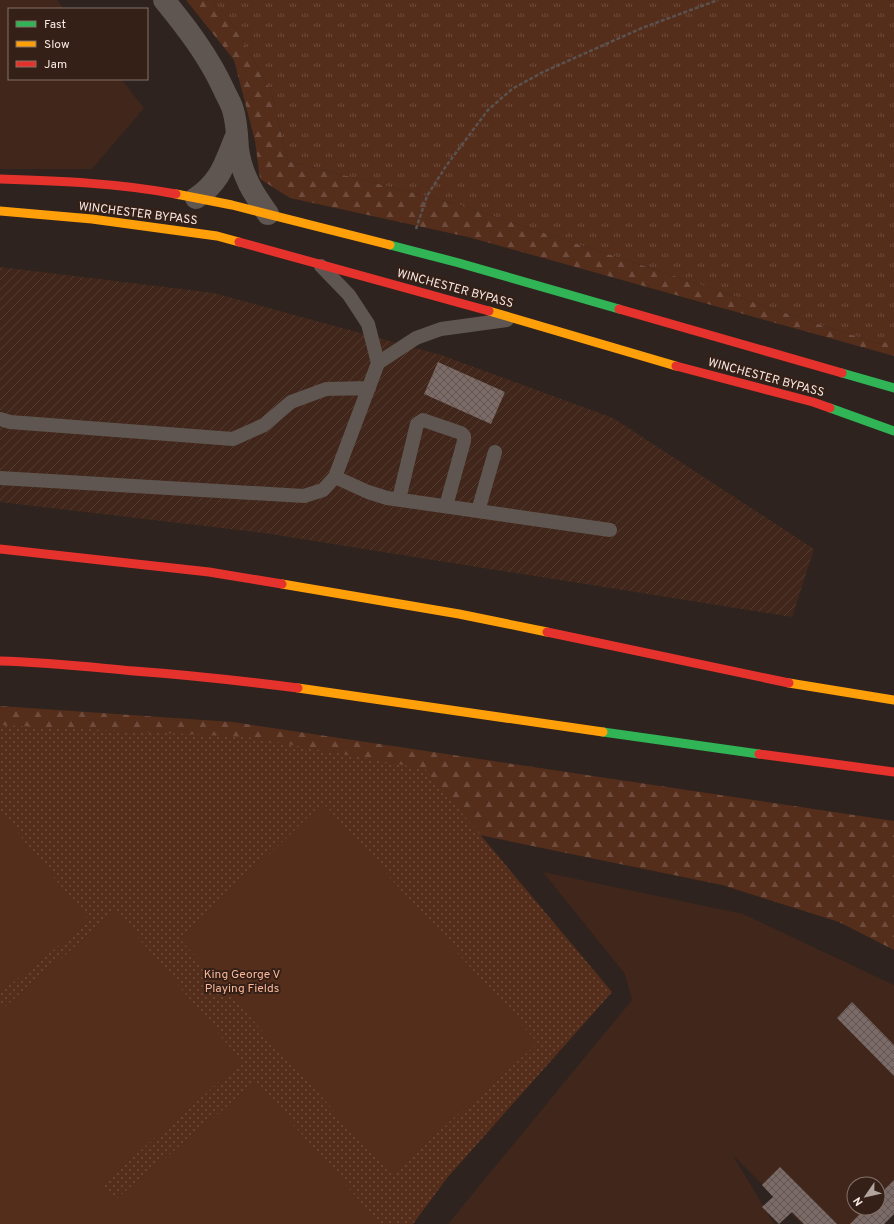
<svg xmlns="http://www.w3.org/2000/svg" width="894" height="1224" font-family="Overpass,sans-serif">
	<defs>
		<pattern id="industrial-furrows" width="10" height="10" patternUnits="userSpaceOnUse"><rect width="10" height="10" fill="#41271b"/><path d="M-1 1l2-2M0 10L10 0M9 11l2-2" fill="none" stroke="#543c31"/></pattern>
		<pattern id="grass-tufts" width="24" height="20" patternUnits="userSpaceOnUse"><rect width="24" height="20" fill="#552d1b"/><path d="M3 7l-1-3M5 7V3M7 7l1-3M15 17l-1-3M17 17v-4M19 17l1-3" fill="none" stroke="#6e4b3c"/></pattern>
		<pattern id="forest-firs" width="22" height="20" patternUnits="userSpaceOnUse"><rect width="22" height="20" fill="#552d1b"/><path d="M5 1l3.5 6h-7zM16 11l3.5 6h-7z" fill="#6e4b3c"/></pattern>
		<pattern id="park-dots" width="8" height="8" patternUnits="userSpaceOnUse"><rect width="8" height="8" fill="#552d1b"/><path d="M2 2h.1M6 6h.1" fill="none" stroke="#6e4b3c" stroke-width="1.8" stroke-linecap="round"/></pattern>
		<pattern id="building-cross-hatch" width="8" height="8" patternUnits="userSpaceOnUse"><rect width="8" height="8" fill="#7b6a66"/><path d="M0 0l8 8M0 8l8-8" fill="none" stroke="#605653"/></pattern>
	</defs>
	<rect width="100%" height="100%" fill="#2e231e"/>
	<path fill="#41271b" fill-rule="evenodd" d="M 0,0 L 57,0 L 64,9 L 9,9 L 9,79 L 121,79 L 144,108 L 92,169 L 0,169 Z
		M 543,872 L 743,914 L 894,985 L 894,1200 L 871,1224 L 802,1224 L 732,1154 L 774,1224 L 448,1224 L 632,1000 L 625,974 ZM 854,1184 L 878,1184 L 878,1208 L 854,1208 Z"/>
	<path fill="url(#industrial-furrows)" d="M 0,267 L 214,293 L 441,355 L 613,418 L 814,549 L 792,617 L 264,533 L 0,502 Z"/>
	<path fill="url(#grass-tufts)" d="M 213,0 L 894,0 L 894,341 L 879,344 L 457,204 L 288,161 L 271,91 L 234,26 Z"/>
	<path fill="url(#forest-firs)" d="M 186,0 L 213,0 L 234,26 L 271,91 L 288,161 L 457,204 L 879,344 L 894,340 L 894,356 L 468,237 L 290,198 L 260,179 L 255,141 L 234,60 Z
		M 0,706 L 233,722 L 894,821 L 894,950 L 839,922 L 722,885 L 324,803 L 0,766 Z"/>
	<path fill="url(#park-dots)" d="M 0,725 L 248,737 L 425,769 L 612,992 L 447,1178 L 413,1224 L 0,1224 Z"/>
	<path fill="#552d1b" d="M 323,803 L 538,1043 L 391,1174 L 180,939 Z
		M 0,811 L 89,921 L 0,993 Z
		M 116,911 L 242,1062 L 101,1185 L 116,1199 L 256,1082 L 380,1224 L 0,1224 L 0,1011 Z"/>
	<path fill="url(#building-cross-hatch)" d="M 438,362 L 505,392 L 491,424 L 424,394 Z
		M 852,1002 L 894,1045 L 894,1076 L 837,1018 Z
		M 780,1167 L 837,1224 L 804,1224 L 792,1212 L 779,1224 L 762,1207 L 773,1197 L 762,1185 Z
		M 894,1180 L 894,1214 L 884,1224 L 850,1224 L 866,1208 L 878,1208 L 878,1196 Z"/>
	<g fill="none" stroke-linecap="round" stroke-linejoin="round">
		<path stroke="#5a524e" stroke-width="2.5" stroke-dasharray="4 2" stroke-linecap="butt" d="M 416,229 L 427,196 L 446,166 L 488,110 L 512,89 L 543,72 L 642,28 L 718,0"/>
		<path stroke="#5f5651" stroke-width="14" d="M 378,363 L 416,338 L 441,329 L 507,320
			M 0,419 L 10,422 L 233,439 L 264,425 L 291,402 L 326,389 L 369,388
			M 335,477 L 368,492 L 387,498 L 610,530
			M 0,478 L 304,496 L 323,490 L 335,477 L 378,363 L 368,324 L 349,295 L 321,266
			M 399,499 L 417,424 L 423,420 L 461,433 L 464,436 L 464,441 L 446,506
			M 478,511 L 495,452"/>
		<path stroke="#5f5651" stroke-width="22" d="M 164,0 C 187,28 209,57 224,90 C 227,97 231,103 233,110 C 237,123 237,136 238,149 C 242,176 253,193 268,214
			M 196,198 C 222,181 225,161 237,134"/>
		<path stroke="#30b455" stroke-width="9" d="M 390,245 L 459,263 L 619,309
			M 842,373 L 894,388
			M 830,408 L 894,431
			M 603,732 L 759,754"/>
		<path stroke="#ff9f0a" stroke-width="9" d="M 176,194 L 232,205 L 390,245
			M 0,211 L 92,219 L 217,236 L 239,242
			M 489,311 L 676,366
			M 282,584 L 459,614 L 547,632
			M 789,683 L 894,700
			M 298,688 L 603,732"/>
		<path stroke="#e5322d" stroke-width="9" d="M 0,179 C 60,181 117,183 176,194
			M 239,242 L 489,311
			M 619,309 L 842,373
			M 676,366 L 813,402 L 830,408
			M 0,549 L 209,572 L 282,584
			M 547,632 L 789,683
			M 0,661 C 45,662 89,667 134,671 C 189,675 243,681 298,688
			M 759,754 L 894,772"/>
	</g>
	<g text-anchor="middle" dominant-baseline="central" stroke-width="4" stroke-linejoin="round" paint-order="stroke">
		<g font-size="12" fill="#f7e8e2" stroke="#352017">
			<text transform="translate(138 214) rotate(7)">WINCHESTER BYPASS</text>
			<text transform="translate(455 289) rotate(15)">WINCHESTER BYPASS</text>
			<text transform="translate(766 378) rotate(15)">WINCHESTER BYPASS</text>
		</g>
		<g font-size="12" fill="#f9b699" stroke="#352017">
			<text x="242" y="975">King George V<tspan x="242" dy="14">Playing Fields</tspan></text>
		</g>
	</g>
	<rect x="8" y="8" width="140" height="72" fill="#352017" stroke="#837068"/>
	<rect x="16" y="21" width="20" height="6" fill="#30b455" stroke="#837068"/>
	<text x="44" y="28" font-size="12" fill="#f7e8e2">Fast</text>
	<rect x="16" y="41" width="20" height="6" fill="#ff9f0a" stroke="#837068"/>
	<text x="44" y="48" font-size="12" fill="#f7e8e2">Slow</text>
	<rect x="16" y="61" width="20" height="6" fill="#e5322d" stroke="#837068"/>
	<text x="44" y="68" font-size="12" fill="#f7e8e2">Jam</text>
	<g transform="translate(866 1196) rotate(236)"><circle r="19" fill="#352017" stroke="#837068"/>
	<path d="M0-3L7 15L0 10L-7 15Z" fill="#b1a39d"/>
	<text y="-6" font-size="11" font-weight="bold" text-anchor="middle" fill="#f7e8e2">N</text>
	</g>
</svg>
